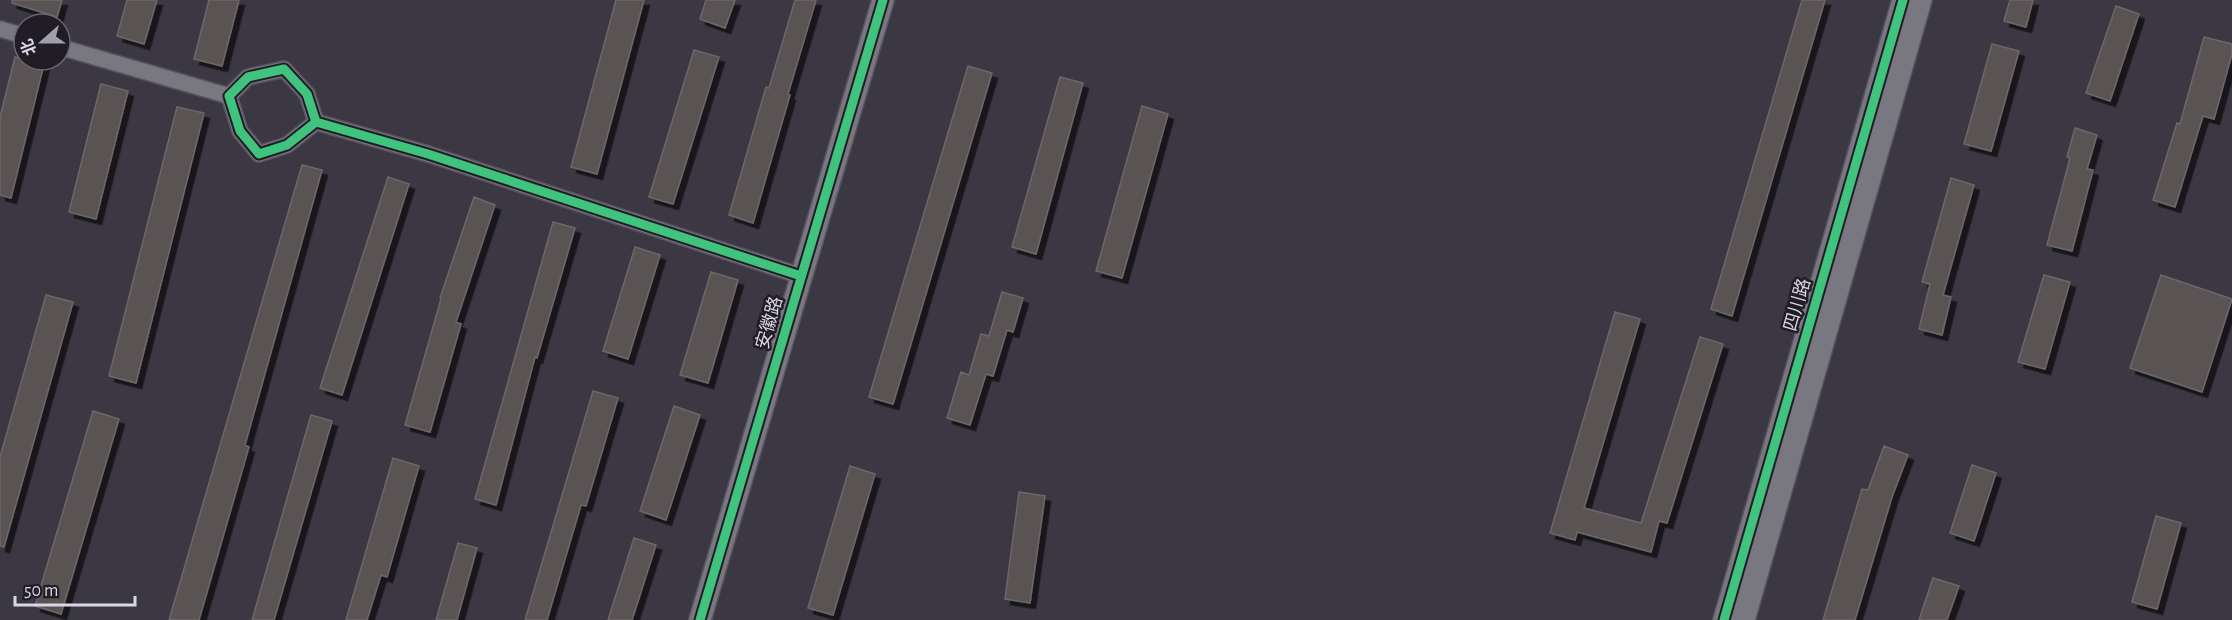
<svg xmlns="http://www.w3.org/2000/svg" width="2232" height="620" font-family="'Alegreya Sans','Noto Sans SC',sans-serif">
	<defs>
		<filter id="shadow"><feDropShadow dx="5.5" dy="5.5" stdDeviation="0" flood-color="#0009"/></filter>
	</defs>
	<rect width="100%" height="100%" fill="#3b3844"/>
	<path fill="#5a5252" stroke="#6c6769" stroke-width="1.5" filter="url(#shadow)" d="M 12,0 L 62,0 L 57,17 L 12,3 Z
		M 127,0 L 157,0 L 144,44 L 117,36 Z
		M 209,0 L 239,0 L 222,66 L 194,59 Z
		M 616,0 L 644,0 L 597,174 L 571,167 Z
		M 706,0 L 735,0 L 725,28 L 700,19 Z
		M 795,0 L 816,0 L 788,94 L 790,95 L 753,223 L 729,215 L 766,87 L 769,88 Z
		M 1802,0 L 1825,0 L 1732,316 L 1711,309 Z
		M 2010,0 L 2033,0 L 2026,27 L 2004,21 Z
		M 2116,6 L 2139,14 L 2110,101 L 2086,93 Z
		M 2204,37 L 2232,44 L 2232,54 L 2214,119 L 2203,116 L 2175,207 L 2153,200 L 2177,123 L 2180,124 Z
		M 1992,44 L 2019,51 L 1991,151 L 1964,144 Z
		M 694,50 L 719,57 L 673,204 L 649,197 Z
		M 15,57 L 44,64 L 11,198 L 0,195 L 0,117 Z
		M 968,66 L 992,73 L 893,404 L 869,397 Z
		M 1060,77 L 1083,83 L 1036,254 L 1012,247 Z
		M 101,84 L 128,91 L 96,219 L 69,212 Z
		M 1142,106 L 1168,114 L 1122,278 L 1096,271 Z
		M 177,107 L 204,113 L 136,383 L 109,376 Z
		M 2075,128 L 2097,135 L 2087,169 L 2093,170 L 2072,251 L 2047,245 L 2070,158 L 2067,157 Z
		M 302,165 L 322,170 L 245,445 L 249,447 L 199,620 L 169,620 Z
		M 388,177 L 409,184 L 342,395 L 320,388 Z
		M 1951,178 L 1974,185 L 1943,295 L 1951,297 L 1942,335 L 1919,329 L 1930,284 L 1922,282 Z
		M 474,197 L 495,205 L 456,322 L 461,324 L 430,432 L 405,425 L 441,299 L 440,298 Z
		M 553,222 L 575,228 L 537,358 L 535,357 L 496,505 L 475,499 Z
		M 635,247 L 660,255 L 628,359 L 603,351 Z
		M 711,272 L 738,280 L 708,383 L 680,375 Z
		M 2044,275 L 2070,282 L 2045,369 L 2018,362 Z
		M 2161,275 L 2232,299 L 2202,392 L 2130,368 Z
		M 1002,292 L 1023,298 L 1013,332 L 1007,330 L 993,376 L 986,374 L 970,425 L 947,418 L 961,372 L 969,375 L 981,334 L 989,336 Z
		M 46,295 L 73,302 L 4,547 L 0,546 L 0,457 Z
		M 1615,312 L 1640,319 L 1584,508 L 1641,523 L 1700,337 L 1723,344 L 1667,523 L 1659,521 L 1651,552 L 1577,532 L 1575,540 L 1550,533 Z
		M 593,391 L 618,398 L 586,506 L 581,505 L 547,620 L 525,620 Z
		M 674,406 L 700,415 L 666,520 L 640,511 Z
		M 93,411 L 119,419 L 61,614 L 35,606 Z
		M 311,415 L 332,421 L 274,620 L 252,620 Z
		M 1884,446 L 1908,455 L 1892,497 L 1855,620 L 1823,620 L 1862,489 L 1868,490 Z
		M 393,458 L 419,466 L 387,577 L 381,575 L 367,620 L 346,620 Z
		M 1972,465 L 1996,473 L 1974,541 L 1950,533 Z
		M 850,466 L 875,474 L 833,615 L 808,608 Z
		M 1019,492 L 1045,496 L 1030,603 L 1005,599 Z
		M 2156,516 L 2181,523 L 2157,609 L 2132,602 Z
		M 634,538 L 656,545 L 632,620 L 608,620 Z
		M 458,543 L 477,548 L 457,620 L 436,620 Z
		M 1933,578 L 1959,586 L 1947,620 L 1919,620 Z"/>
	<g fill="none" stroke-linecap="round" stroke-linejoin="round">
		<defs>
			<path id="street" d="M 0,29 L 24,36
				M 60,47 L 229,96
				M 316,122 L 287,145 L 259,154 L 240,131 L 229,96 L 248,77 L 284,69 L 307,94 L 316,122 L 428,154 L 801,276"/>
			<path id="secondary" d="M 700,620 L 883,0
				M 1724,620 L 1903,0
				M 1744,620 L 1921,0"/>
		</defs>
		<use href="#street" stroke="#57545f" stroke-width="18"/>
		<use href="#secondary" stroke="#57545f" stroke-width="24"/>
		<use href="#street" stroke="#797780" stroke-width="15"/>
		<use href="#secondary" stroke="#797780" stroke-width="21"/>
		<defs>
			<path id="cycleway" d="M 316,122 L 287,145 L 259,154 L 240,131 L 229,96 L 248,77 L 284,69 L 307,94 L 316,122 L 428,154 L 801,276
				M 700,620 L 883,0
				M 1724,620 L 1903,0"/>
		</defs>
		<use href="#cycleway" stroke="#201d27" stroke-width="13"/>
		<use href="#cycleway" stroke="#40c37c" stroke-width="9"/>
	</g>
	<g text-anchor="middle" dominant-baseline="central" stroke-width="5" stroke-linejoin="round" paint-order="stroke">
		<g font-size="18" fill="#dad7e4" stroke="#201d27">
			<text transform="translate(1798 305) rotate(-74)">四川路</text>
			<text transform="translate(770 323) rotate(-74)">安徽路</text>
		</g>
	</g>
	<g transform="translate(42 42) rotate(249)"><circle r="28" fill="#201d27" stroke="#6a6773" stroke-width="1.5"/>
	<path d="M0-4.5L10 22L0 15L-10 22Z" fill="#a29fac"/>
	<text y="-9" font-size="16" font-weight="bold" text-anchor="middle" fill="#dad7e4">北</text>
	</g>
	<path d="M15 596v9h120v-9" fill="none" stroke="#dad7e4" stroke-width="3"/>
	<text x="24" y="596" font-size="18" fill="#dad7e4" stroke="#201d27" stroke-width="4.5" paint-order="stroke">50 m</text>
</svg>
